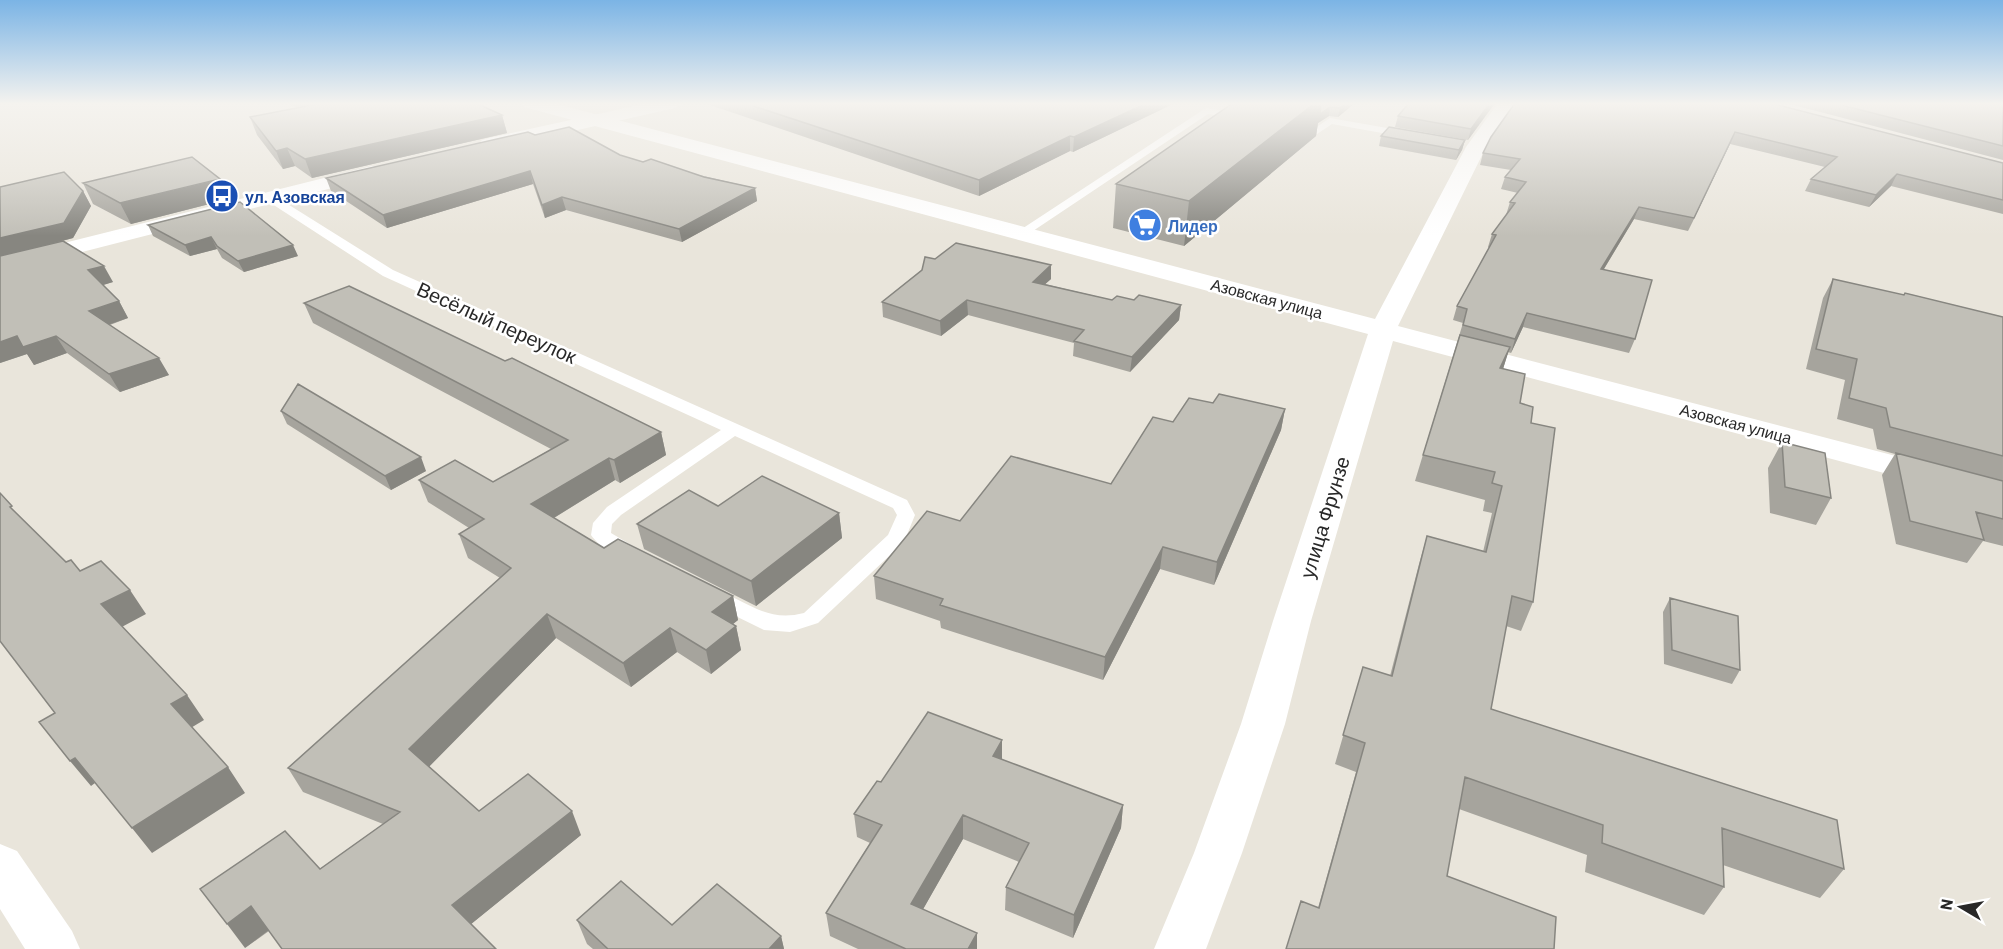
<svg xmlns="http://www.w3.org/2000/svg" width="2003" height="949" font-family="Barlow,sans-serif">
	<rect width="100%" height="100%" fill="#e9e5db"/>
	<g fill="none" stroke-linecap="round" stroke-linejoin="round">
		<path fill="#fff" fill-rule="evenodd" d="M 1206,108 L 1242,114 L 1247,117 L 1242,120 L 1208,114 L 1024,237 L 1020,238 L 1014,234 Z
			M 1330,118 L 1410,132 L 1415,135 L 1410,138 L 1332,124 L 1317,134 L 1288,127 L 1293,124 L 1315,128 Z
			M 270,193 L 393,270 L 907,500 L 915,515 L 904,542 L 818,623 L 790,632 L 764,630 L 707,602 L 704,597 L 707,592 L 714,590 C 748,600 765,623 804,613 L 888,535 L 897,515 L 893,508 L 735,436 L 621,515 L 612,524 L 611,533 L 638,549 L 641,554 L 638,559 C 622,563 600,548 591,535 L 593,523 L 607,507 L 721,430 L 383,276 L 266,200 L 264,197 Z"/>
		<path fill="#fff" fill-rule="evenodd" d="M 521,103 L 553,103 L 1375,319 L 1466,147 L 1498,103 L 1517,103 L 1486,147 L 1398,326 L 2003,484 L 2003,505 L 1393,341 L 1311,621 L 1285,724 L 1242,853 L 1206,949 L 1154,949 L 1194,853 L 1241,724 L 1273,621 L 1368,334 L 524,107 Z
			M 0,844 L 17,851 L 72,931 L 80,949 L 25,949 L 0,909 Z"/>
		<path fill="#fff" fill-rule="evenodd" d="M 648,103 L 684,103 L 675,108 L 489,150 L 482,148 L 479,144 L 482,140 L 489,138 Z
			M 372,166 L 379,168 L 382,172 L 379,176 L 0,273 L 0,259 Z"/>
	</g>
	<path fill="#a6a49d" d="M 285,103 L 476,103 L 502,115 L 507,133 L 312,178 L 295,166 L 283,169 L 257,135 L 250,117 L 299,108 Z
		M 704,103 L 1175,103 L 1073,152 L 1070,151 L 979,196 Z
		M 1233,103 L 1355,103 L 1338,117 L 1329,116 L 1318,123 L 1316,136 L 1184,246 L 1113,228 L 1116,184 Z
		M 1495,103 L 1468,140 L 1395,127 L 1398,116 Z
		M 1515,103 L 2003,163 L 2003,214 L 1891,186 L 1869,207 L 1805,191 L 1811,179 L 1825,167 L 1730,144 L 1688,231 L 1634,219 L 1604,269 L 1635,339 L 1629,353 L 1523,327 L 1511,353 L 1508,352 L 1503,369 L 1520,403 L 1531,423 L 1533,602 L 1521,631 L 1506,626 L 1491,709 L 1844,869 L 1820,898 L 1723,865 L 1724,887 L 1704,915 L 1585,872 L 1587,855 L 1459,809 L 1447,876 L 1318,908 L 1356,772 L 1335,764 L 1363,667 L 1390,676 L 1419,564 L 1427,536 L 1483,552 L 1492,513 L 1483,511 L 1485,500 L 1415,481 L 1463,323 L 1453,320 L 1457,306 L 1489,248 L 1488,247 L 1492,234 L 1506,215 L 1510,202 L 1518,193 L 1501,189 L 1505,177 L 1511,170 L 1480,165 L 1483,153 Z
		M 1786,103 L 2003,103 L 2003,160 Z
		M 535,135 L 620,155 L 643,162 L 755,188 L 757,201 L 682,242 L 566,210 L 545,218 L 533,184 L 387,228 L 331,191 L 326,178 Z
		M 1381,136 L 1465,140 L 1462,150 L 1456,160 L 1379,146 Z
		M 83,183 L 229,199 L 131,224 L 93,204 Z
		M 0,187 L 83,191 L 91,206 L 73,238 L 55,243 L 113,282 L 102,285 L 119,301 L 128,318 L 110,325 L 169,375 L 120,392 L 67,353 L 34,365 L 27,354 L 0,363 Z
		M 148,225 L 298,256 L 244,272 L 222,258 L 217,249 L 190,256 L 153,236 Z
		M 935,259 L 1051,265 L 1051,279 L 1045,284 L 1112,300 L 1134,300 L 1181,305 L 1179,320 L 1130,372 L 1073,356 L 1074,343 L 968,315 L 941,336 L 883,317 L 882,302 Z
		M 1833,279 L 1903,295 L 1905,293 L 2003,317 L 2003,546 L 1983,541 L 1967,563 L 1896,544 L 1882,475 L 1895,454 L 1877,449 L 1873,429 L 1837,419 L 1845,380 L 1806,369 L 1823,298 Z
		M 304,303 L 505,361 L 661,432 L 666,455 L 620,483 L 615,480 L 554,518 L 604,548 L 733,596 L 738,620 L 733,624 L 736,626 L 741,650 L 711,674 L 677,652 L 631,687 L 556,638 L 429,766 L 479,811 L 581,835 L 471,924 L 269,931 L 245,948 L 320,869 L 383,824 L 303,792 L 288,768 L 500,578 L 468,558 L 459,534 L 469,528 L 428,502 L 419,480 L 493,482 L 551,449 L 313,323 Z
		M 1213,403 L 1285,409 L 1281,430 L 1214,585 L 1160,569 L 1103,680 L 941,628 L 940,621 L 876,599 L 874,576 L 960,521 L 1111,484 Z
		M 281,411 L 426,471 L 391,490 L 287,424 Z
		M 1782,442 L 1831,498 L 1816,525 L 1770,513 L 1768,468 Z
		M 718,506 L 839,513 L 842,538 L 756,606 L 644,549 L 637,524 Z
		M 1670,598 L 1740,670 L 1732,684 L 1664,664 L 1663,612 Z
		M 1002,760 L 1123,805 L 1121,828 L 1073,938 L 1005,910 L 1006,887 L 1019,862 L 963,839 L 923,909 L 977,949 L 858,949 L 830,936 L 826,913 L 870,843 L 857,837 L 854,814 L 881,782 Z
		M 577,920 L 672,925 L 781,936 L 784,949 L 593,949 L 587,944 Z"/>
	<path fill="#878680" d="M 1147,103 L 1175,103 L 1073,152 L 1074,137 Z
		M 1315,103 L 1321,103 L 1330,107 L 1329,116 L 1318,123 L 1316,136 L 1184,246 L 1189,201 Z
		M 1345,103 L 1355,103 L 1338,117 L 1340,108 Z
		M 1490,103 L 1495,103 L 1468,140 L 1471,129 Z
		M 502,115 L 507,133 L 312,178 L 305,159 Z
		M 1735,132 L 1730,144 L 1688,231 L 1694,218 Z
		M 1070,136 L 1070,151 L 979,196 L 979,180 Z
		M 1465,140 L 1462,150 L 1456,160 L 1459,150 Z
		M 287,148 L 295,166 L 283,169 L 276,151 Z
		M 530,171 L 533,184 L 387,228 L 383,215 Z
		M 1897,174 L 1891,186 L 1869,207 L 1876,195 Z
		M 220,179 L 229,199 L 131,224 L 120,203 Z
		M 755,188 L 757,201 L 682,242 L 679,229 Z
		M 83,191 L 91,206 L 73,238 L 0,257 L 0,238 Z
		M 562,197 L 566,210 L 545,218 L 542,205 Z
		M 1639,207 L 1634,219 L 1596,282 L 1601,269 Z
		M 211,237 L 217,249 L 190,256 L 185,245 Z
		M 293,245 L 298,256 L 244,272 L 238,261 Z
		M 1051,265 L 1051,279 L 1032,296 L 1033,282 Z
		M 104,266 L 113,282 L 97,287 L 88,270 Z
		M 967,300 L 968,315 L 941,336 L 940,321 Z
		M 119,301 L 128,318 L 99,328 L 89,311 Z
		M 1181,305 L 1179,320 L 1130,372 L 1132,357 Z
		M 1527,313 L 1523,327 L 1511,353 L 1515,339 Z
		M 17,336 L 56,336 L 67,353 L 34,365 L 27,354 L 0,363 L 0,342 Z
		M 1510,347 L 1502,372 L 1500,368 Z
		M 159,358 L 169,375 L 120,392 L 109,374 Z
		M 1285,409 L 1281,430 L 1214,585 L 1217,562 Z
		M 661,432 L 666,455 L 620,483 L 614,460 Z
		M 421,457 L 426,471 L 391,490 L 385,476 Z
		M 609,458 L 615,480 L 539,527 L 531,504 Z
		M 839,513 L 842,538 L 756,606 L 751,581 Z
		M 1163,547 L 1160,569 L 1103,680 L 1105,657 Z
		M 130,590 L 146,614 L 118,629 L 101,604 Z
		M 733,596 L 738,620 L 718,636 L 712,612 Z
		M 547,614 L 556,638 L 422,774 L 409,749 Z
		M 736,626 L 741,650 L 711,674 L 706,650 Z
		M 670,628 L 677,652 L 631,687 L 623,663 Z
		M 187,695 L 204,720 L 189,729 L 171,704 Z
		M 1002,740 L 1002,763 L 993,756 Z
		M 75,758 L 95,783 L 91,786 L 70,761 Z
		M 228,767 L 245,793 L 152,853 L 132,828 Z
		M 1123,805 L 1121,828 L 1073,938 L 1074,915 Z
		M 572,811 L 581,835 L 465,929 L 452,905 Z
		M 963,815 L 963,839 L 913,927 L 911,904 Z
		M 251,906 L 269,930 L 245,948 L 227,924 Z
		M 977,933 L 977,949 L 968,949 Z
		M 781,936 L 784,949 L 769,949 Z"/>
	<path fill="#c1bfb7" stroke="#878680" stroke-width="1.5" d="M 322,103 L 476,103 L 502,115 L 305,159 L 287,148 L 276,151 L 250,117 Z
		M 744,103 L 1147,103 L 1074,137 L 1070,136 L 979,180 Z
		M 1233,103 L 1315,103 L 1189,201 L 1116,184 Z
		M 1321,103 L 1345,103 L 1340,108 L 1330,107 L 1320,114 Z
		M 1409,103 L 1490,103 L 1471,129 L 1398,116 Z
		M 1515,103 L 1770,103 L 2003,163 L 2003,200 L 1897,174 L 1876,195 L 1811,179 L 1837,157 L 1735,132 L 1694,218 L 1639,207 L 1601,269 L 1652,280 L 1635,339 L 1527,313 L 1515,339 L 1463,325 L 1467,309 L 1457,306 L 1496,235 L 1492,234 L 1515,203 L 1510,202 L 1526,182 L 1505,177 L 1520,159 L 1483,153 L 1491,137 Z
		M 1833,103 L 2003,103 L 2003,146 Z
		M 569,127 L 620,155 L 643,162 L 651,159 L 704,177 L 755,188 L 679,229 L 562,197 L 542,205 L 530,171 L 383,215 L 326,178 L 528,132 L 535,135 Z
		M 1389,127 L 1465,140 L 1459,150 L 1381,136 Z
		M 192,157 L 220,179 L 120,203 L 83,183 Z
		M 64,172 L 83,191 L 64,223 L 0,238 L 0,187 Z
		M 240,202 L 293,245 L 238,261 L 217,246 L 211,237 L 185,245 L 148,225 Z
		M 63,241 L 104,266 L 88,270 L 119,301 L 89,311 L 159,358 L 109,374 L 56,336 L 23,347 L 17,336 L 0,342 L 0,256 Z
		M 956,243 L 1051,265 L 1033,282 L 1112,300 L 1117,296 L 1134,300 L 1139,295 L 1181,305 L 1132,357 L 1074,341 L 1084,330 L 967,300 L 940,321 L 882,302 L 922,270 L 925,257 L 935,259 Z
		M 1833,279 L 1904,295 L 1905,293 L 2003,317 L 2003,456 L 1890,427 L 1886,408 L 1849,398 L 1857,359 L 1816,349 Z
		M 349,286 L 505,361 L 512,358 L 661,432 L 614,460 L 609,458 L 531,504 L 604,548 L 618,539 L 733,596 L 712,612 L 736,626 L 706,650 L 670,628 L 623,663 L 547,614 L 409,749 L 479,811 L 528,774 L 572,811 L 452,905 L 496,949 L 282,949 L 251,906 L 227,924 L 200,889 L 285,831 L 320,869 L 400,812 L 288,768 L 511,568 L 459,534 L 484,519 L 419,480 L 455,460 L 493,482 L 568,440 L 304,303 Z
		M 1460,335 L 1510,347 L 1500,368 L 1525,374 L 1520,403 L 1533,407 L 1531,423 L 1555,428 L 1533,602 L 1512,596 L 1491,709 L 1837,820 L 1844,869 L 1722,828 L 1724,887 L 1602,843 L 1603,825 L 1465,777 L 1447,876 L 1556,917 L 1554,949 L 1286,949 L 1301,901 L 1319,908 L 1365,743 L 1343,735 L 1363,667 L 1392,676 L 1427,536 L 1486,552 L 1502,486 L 1492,483 L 1495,472 L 1423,455 Z
		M 298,384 L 421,457 L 385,476 L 281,411 Z
		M 1219,394 L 1285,409 L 1217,562 L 1163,547 L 1105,657 L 940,605 L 943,599 L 874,576 L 927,511 L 960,521 L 1011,456 L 1111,484 L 1153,417 L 1173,422 L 1189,398 L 1213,403 Z
		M 1782,442 L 1825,453 L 1831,498 L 1785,487 Z
		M 1896,453 L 2003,481 L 2003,519 L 1976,512 L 1984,540 L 1910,521 Z
		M 762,476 L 839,513 L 751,581 L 637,524 L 689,490 L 718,506 Z
		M 0,493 L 12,506 L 10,507 L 66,562 L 71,560 L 80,571 L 101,561 L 130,590 L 101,604 L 187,695 L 171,704 L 228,767 L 132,828 L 75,758 L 70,761 L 39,722 L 55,713 L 0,641 Z
		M 1670,598 L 1738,616 L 1740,670 L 1672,650 Z
		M 928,712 L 1002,740 L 993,756 L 1123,805 L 1074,915 L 1006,887 L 1029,843 L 963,815 L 911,904 L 977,933 L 968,949 L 906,949 L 826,913 L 882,825 L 854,814 L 877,781 L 881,782 Z
		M 621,881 L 672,925 L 717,884 L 781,936 L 769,949 L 608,949 L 577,920 Z"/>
	<linearGradient id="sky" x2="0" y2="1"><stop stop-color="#7bb4e5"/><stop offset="0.44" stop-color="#f5f3ef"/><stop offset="1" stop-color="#f5f3ef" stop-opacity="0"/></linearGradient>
	<rect width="2003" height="236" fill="url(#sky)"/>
	<defs>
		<symbol id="bus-disc" viewBox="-11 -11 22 22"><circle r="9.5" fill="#1a4fb4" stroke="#fff"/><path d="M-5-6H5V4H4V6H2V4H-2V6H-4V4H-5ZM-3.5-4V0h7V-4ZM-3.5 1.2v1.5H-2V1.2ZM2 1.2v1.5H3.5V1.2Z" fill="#fff"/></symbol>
		<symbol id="supermarket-disc" viewBox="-11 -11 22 22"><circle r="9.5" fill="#3f7fe0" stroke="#fff"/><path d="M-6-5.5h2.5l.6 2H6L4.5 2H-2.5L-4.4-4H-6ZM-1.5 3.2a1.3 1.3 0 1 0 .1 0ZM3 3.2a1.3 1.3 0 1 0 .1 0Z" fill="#fff"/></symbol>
	</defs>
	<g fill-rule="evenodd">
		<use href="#bus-disc" x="203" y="177" width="38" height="38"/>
		<use href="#supermarket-disc" x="1126" y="206" width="38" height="38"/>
	</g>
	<g text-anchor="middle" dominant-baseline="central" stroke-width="5" stroke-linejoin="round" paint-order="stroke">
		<g font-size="16" font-weight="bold" fill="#164399" stroke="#fff" text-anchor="start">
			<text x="245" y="196">ул. Азовская</text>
		</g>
		<g font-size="16" font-weight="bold" fill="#366cbe" stroke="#fff" text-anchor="start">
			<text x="1168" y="225">Лидер</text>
		</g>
		<g font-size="16" fill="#282828" stroke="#fff">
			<text transform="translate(1267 298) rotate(15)">Азовская улица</text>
			<text transform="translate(1736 423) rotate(15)">Азовская улица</text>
		</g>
		<g font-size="20" fill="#282828" stroke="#fff">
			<text transform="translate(497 322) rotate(24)">Весёлый переулок</text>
			<text transform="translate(1324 517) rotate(-73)">улица Фрунзе</text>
		</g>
	</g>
	<g transform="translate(1961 907) rotate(280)" stroke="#ffffff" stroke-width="4.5" paint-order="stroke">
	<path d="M0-4.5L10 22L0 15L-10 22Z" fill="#282828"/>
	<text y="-9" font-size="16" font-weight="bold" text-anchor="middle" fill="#282828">N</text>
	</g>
</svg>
